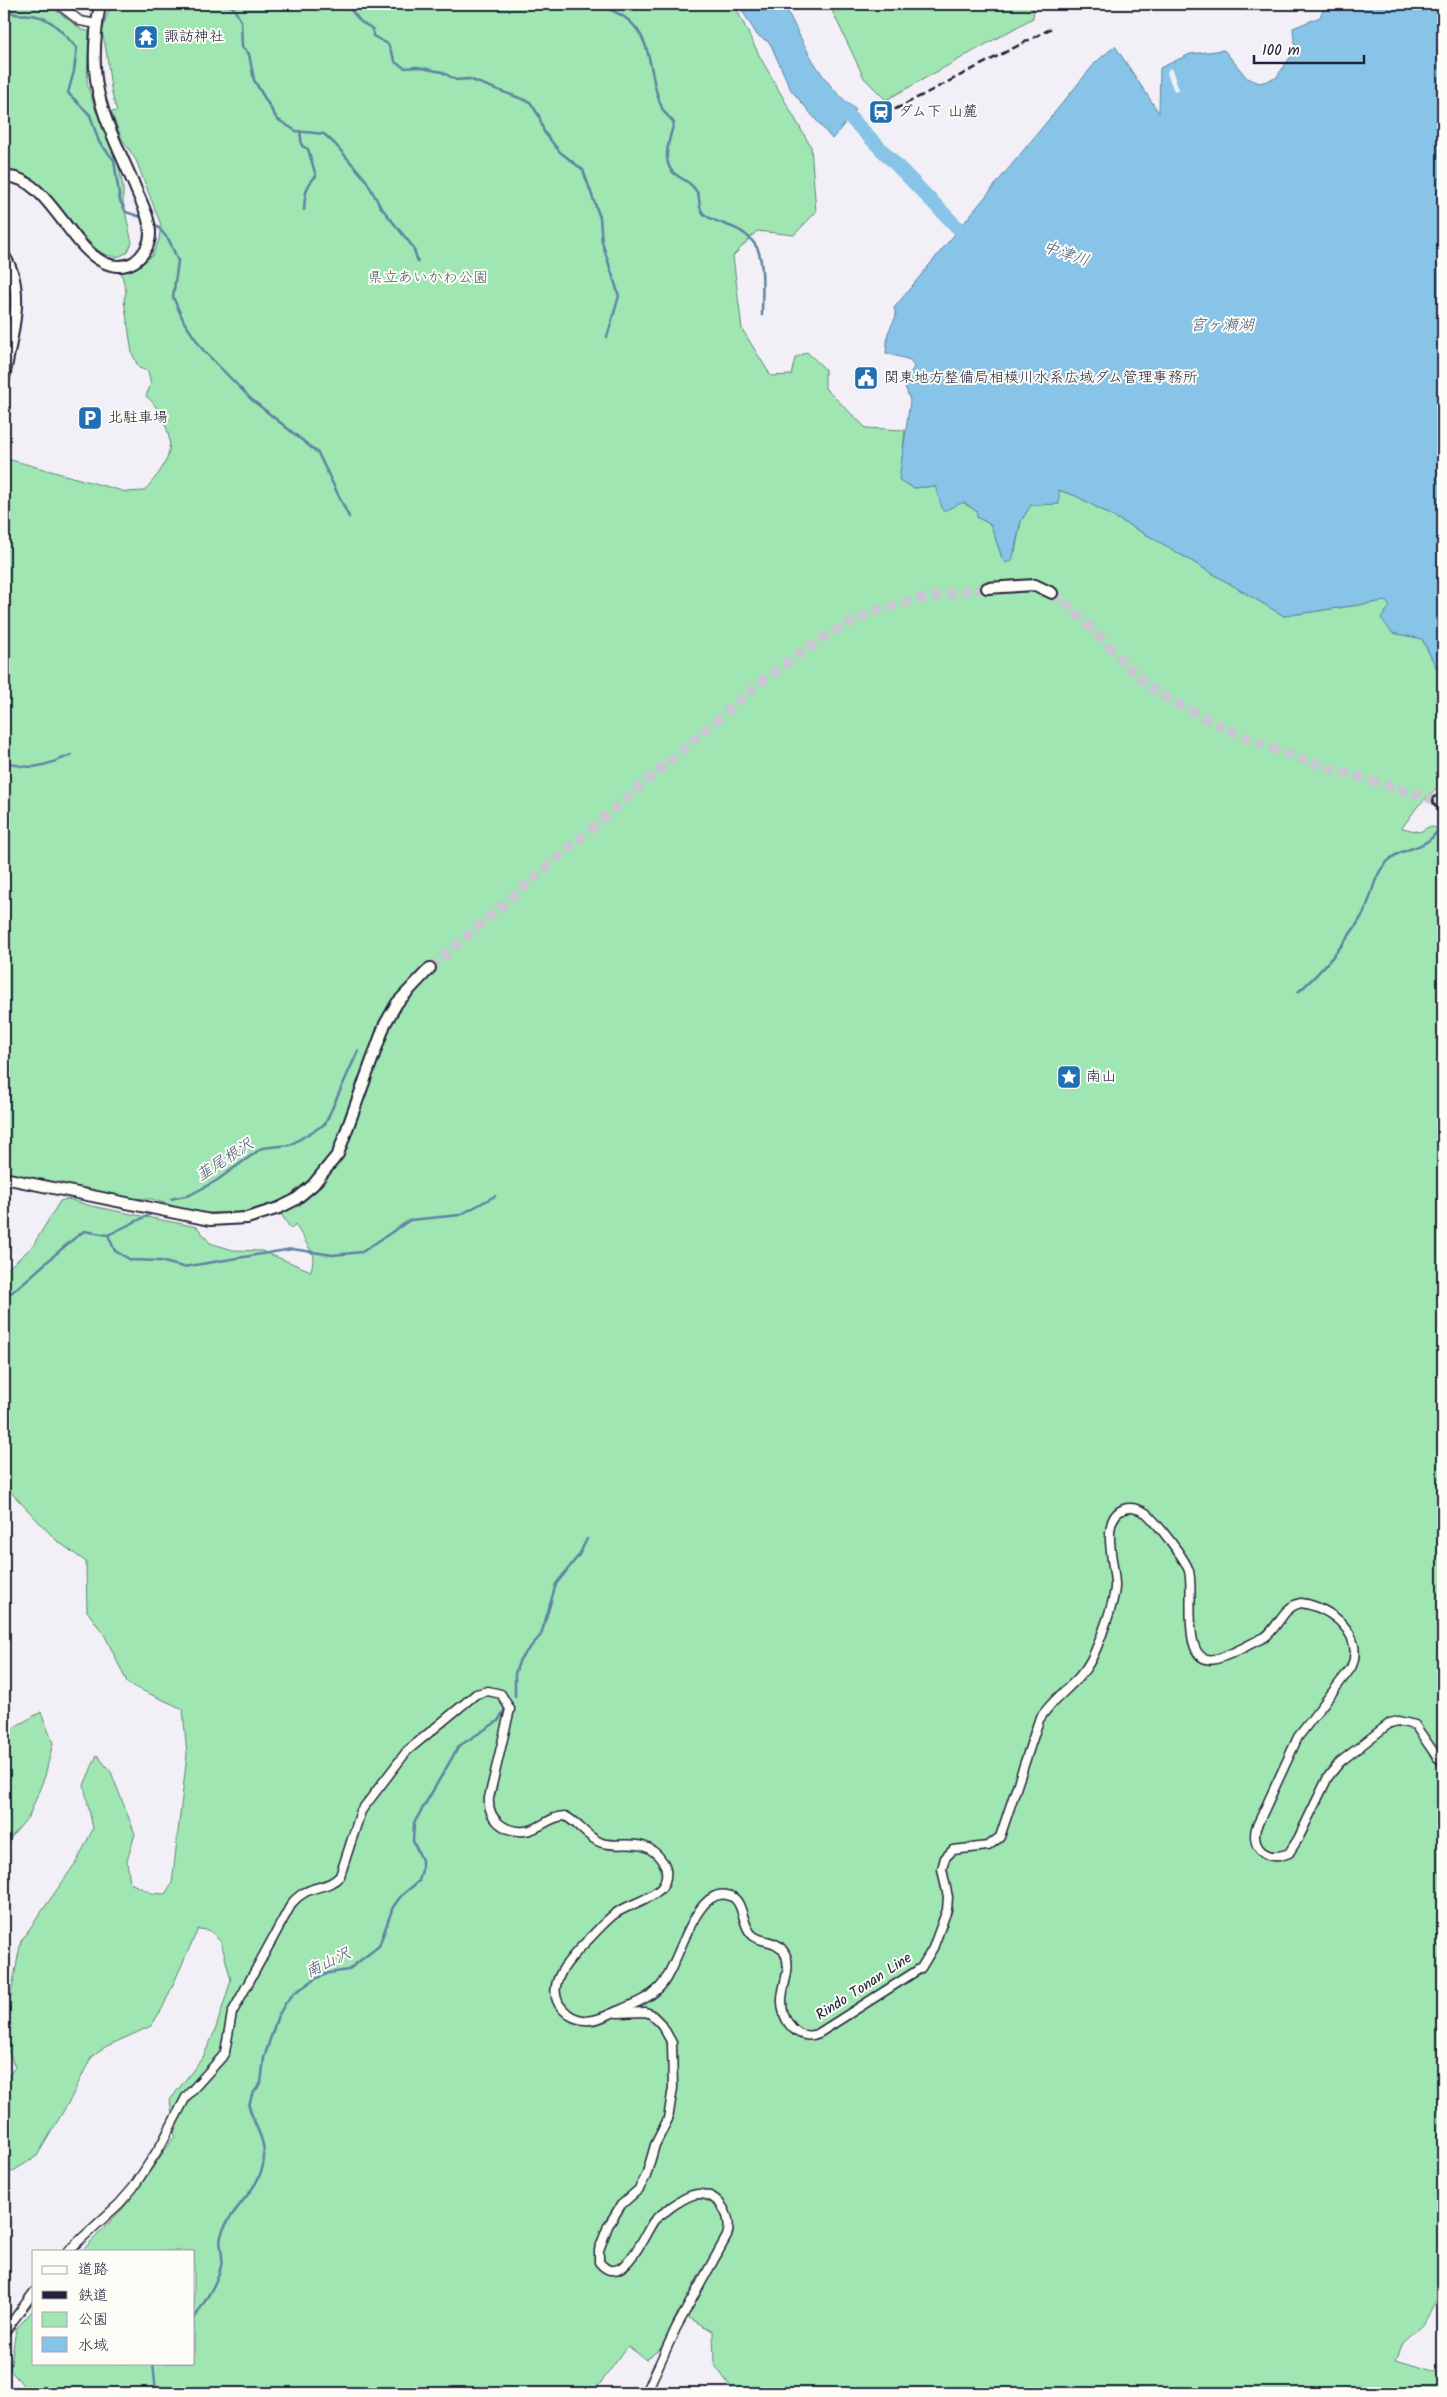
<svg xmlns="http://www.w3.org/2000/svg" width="1447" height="2397" font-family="Kalam,'Klee One',sans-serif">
	<rect width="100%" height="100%" fill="#f2f0f6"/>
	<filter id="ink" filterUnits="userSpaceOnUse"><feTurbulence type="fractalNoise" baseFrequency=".02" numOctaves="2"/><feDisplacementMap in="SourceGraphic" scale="10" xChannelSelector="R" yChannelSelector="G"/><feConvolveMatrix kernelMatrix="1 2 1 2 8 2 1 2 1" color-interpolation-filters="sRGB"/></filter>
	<g filter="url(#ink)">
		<path fill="#9fe6b3" stroke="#608477" d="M 4,4 L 48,4 L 82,30 L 89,31 L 87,83 L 96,111 L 118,162 L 123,187 L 123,202 L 132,243 L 127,253 L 117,257 C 111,256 103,255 99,251 C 75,233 38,165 4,172 Z
			M 110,4 L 734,4 L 760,57 L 811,147 L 816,212 L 794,235 L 757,231 L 733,256 L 742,329 L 771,376 L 791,375 L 795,358 L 807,352 L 825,369 L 825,388 L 866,428 L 905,430 L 900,480 L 914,488 L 936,486 L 978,512 L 977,517 L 991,525 L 1002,558 L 1015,552 L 1021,521 L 1031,505 L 1058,504 L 1058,490 L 1076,496 L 1156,540 L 1284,616 L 1385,601 L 1422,639 L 1436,667 L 1443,675 L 1443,782 L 1417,807 L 1402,828 L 1420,832 L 1428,827 L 1443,828 L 1443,2289 L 1423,2325 L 1403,2343 L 1396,2360 L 1443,2374 L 1443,2393 L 735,2393 L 714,2364 L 713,2331 L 678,2312 L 661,2348 L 646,2360 L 628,2346 L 593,2393 L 30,2393 L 10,2370 L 16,2329 L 34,2309 L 34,2363 L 194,2363 L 194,2251 L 82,2251 L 127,2204 L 175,2136 L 170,2100 L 203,2057 L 215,2031 L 231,1980 L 221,1942 L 209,1930 L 198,1929 L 162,2009 L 151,2026 L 105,2047 L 91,2058 L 70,2100 L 37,2156 L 4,2177 L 4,2082 L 15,2067 L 4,2040 L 4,2016 L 9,2004 L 21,1941 L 77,1861 L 93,1829 L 84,1785 L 97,1755 L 111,1772 L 135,1834 L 127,1861 L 130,1883 L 152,1893 L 165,1894 L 172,1883 L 187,1755 L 183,1709 L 128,1684 L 105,1636 L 87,1611 L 86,1562 L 56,1540 L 4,1485 L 4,1272 L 32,1247 L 60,1201 L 68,1199 L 91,1206 L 197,1227 L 210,1243 L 233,1250 L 262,1251 L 311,1271 L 314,1256 L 295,1224 L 291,1229 L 277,1208 L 231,1213 L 195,1213 L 152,1199 L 119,1198 L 4,1172 L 4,458 L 126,492 L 144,491 C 165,467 179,450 162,418 C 157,409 154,402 146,396 L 151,384 L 148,371 L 139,368 L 132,353 L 124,300 L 126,292 L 121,271 L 152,256 L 159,240 L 161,225 L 136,160 L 122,139 L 111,112 L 117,111 C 107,85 110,57 102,33 Z
			M 829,4 L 1034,4 L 1033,18 L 886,100 L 864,78 Z
			M 41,1712 L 53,1743 L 45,1776 L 29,1816 L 4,1846 L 4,1733 Z"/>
		<path fill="#87c4e7" stroke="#5f83a2" d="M 738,4 L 784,4 C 805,46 818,80 856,110 L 832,139 L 791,90 L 770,43 L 757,35 Z
			M 1325,4 L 1443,4 L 1443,671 L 1436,667 L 1422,639 L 1392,633 L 1381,618 L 1390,606 L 1385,601 L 1284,616 L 1156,540 L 1076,496 L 1059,490 L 1059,504 L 1031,505 L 1021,521 L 1012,561 L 1006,563 L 1002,558 L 991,525 L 977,517 L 977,512 L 964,502 L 943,511 L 935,486 L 914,488 L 899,480 L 910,401 L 904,383 L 914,367 L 910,360 L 886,353 L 888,333 L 896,316 L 894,308 L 1096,62 L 1115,46 L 1159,113 L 1160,68 L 1190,54 L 1224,50 L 1247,78 L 1260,83 L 1276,78 L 1295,50 L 1293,28 L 1320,17 Z"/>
		<path fill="#f2f0f6" d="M 1169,68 L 1172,70 L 1179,90 L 1174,91 L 1167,73 Z"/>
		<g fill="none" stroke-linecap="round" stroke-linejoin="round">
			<path stroke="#5f83a2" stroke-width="2.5" d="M 226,4 L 233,7 L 241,21 L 242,47 L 249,54 L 254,80 L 277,119 L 296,131 L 324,134 L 335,144 L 366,180 L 380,206 L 413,247 L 418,262
				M 346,4 L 361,22 L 373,29 L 373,36 L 388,44 L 396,63 L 405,68 L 417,67 L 442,72 L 456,80 L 469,79 L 530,102 L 539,116 L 544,132 L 560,152 L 583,170 L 600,218 L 602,242 L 619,296 L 607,337
				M 600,4 C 608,9 619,13 627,19 C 655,41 648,78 662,108 C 664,114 670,117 674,123 C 670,137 660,163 675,174 C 683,180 693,183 698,194 C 701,203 697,211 708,217 C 726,227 743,226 756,246 C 765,260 762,297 762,315
				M 4,8 C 21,20 21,11 37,16 C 54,20 65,36 77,48 L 74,71 L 68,93 L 90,115 L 99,142 L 114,160 L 120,201 L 126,212 L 144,218
				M 300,131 L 302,146 L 308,149 L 316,176 C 305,186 305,197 304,210
				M 152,220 L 169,240 L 178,261 L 173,297 L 184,322 L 203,350 L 251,399 L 318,453 L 349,517
				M 4,760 C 28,773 47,765 71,755
				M 1298,992 C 1320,974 1347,941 1362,916 C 1372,900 1372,879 1385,864 C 1403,842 1429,856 1443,820
				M 171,1199 L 190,1195 L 216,1181 L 262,1148 L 290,1145 L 325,1124 L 358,1051
				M 108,1235 L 115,1251 L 131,1260 L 160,1261 L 183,1267 L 292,1249 L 333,1255 L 362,1252 L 410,1220 L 460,1215 L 495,1196
				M 4,1298 C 32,1278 55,1252 84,1231 L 108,1235 L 151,1214
				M 515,1696 L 515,1674 L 520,1659 L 541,1635 L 556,1584 L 579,1555 L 587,1539
				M 194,2319 C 204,2302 220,2280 222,2260 C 223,2248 217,2245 223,2230 C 234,2205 263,2187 264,2157 C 265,2138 253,2123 249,2106 L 252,2095 L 261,2083 L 264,2058 L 277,2018 L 285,2004 L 293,1994 L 315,1979 L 329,1973 L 348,1970 L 379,1946 L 393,1907 L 401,1896 L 419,1881 L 422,1870 L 422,1860 L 413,1841 L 414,1823 L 459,1746 L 498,1721 L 505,1709
				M 153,2363 L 156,2393"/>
			<path stroke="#87c4e7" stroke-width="14" d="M 836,103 L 959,229 L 976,236"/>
			<path stroke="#c8c7d1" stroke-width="10" stroke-dasharray="10 5" stroke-linecap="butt" d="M 1052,593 C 1092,622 1120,665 1160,694 C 1169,700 1180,705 1190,710 C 1267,754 1355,775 1439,801
				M 430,968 L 762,681 C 797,656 836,625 877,611 C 912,599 950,593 987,588"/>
			<defs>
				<path id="minor" d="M 58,4 L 80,21 L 97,24
					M 617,2013 L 645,2012 L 651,2014 L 662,2025 L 672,2043 L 673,2088 L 668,2119 L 655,2145 L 646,2176 L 639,2189 L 621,2205 L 608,2226 L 599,2250 L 599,2262 C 622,2291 644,2235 653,2222 C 657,2216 666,2212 671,2207 C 679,2202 689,2194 699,2194 C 720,2194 733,2217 727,2236 L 676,2328 L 646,2393
					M 68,2251 L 119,2204 L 133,2188 L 161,2145 L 186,2097 L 222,2057 L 225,2052 L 232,2013 L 292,1903 C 309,1883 326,1891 340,1876 L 361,1811 L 407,1751 L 476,1694 L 488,1691 L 501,1694 L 510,1709 L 489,1798 C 487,1818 504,1833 525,1831 C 540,1830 549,1816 565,1816 C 579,1823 587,1838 602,1843 C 625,1849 645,1835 663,1862 C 668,1869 667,1880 662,1887 C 652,1899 630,1904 616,1913 C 606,1920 598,1930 589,1939 C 571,1957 537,1990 568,2014 C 582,2024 596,2021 610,2014 C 626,2007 648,2000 660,1987 C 679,1967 693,1888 727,1895 C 746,1898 740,1928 755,1937 C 765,1943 777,1940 784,1952 C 793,1966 782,1985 782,2000 C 781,2020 798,2043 819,2033 L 921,1968 L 933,1948 L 947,1910 L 948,1897 L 942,1869 L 945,1858 L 953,1850 L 988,1846 L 1000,1837 L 1039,1720 C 1053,1696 1079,1684 1091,1660 C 1099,1644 1114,1604 1115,1587 C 1116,1567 1098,1519 1124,1509 C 1132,1506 1139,1509 1146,1513 C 1157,1523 1185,1558 1189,1571 C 1195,1592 1179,1667 1216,1659 C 1232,1655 1249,1644 1265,1637 C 1279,1627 1282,1607 1301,1603 C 1331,1607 1366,1635 1351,1668 L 1298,1737 L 1256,1828 C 1251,1850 1268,1862 1289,1853 L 1298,1839 L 1328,1777 L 1340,1762 L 1390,1723 L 1398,1721 L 1415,1725 L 1437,1757 L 1443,1762
					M 4,2333 L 34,2292"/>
				<path id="tertiary" d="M 4,177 C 43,173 67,240 98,259 C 108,266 122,269 134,262 C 143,256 150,245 150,234 C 150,217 141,202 135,187 C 122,156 105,124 98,91 C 92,63 95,32 100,4
					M 4,256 C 28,290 10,341 4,378
					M 987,588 L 1035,585 L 1052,593
					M 1439,801 L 1443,802
					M 4,1178 L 210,1220 L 247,1218 L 279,1208 L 295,1200 L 313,1185 L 338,1154 L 385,1024 L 397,1003 L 430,968"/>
			</defs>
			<use href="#minor" stroke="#22223b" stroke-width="11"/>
			<use href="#tertiary" stroke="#22223b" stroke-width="14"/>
			<use href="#minor" stroke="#fdfcf7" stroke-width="8"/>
			<use href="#tertiary" stroke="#fdfcf7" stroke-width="10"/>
			<path stroke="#22223b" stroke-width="2.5" stroke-dasharray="8 4" stroke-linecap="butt" d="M 884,115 L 1054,27"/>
		</g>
	</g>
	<defs>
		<symbol id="temple-square" viewBox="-11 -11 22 22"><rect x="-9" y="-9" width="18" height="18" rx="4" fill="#1f6fb2" stroke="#fdfcf7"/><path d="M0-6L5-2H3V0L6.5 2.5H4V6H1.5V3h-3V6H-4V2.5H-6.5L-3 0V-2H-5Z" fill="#fff"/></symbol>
		<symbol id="station-square" viewBox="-11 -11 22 22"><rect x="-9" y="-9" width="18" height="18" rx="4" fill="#1f6fb2" stroke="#fdfcf7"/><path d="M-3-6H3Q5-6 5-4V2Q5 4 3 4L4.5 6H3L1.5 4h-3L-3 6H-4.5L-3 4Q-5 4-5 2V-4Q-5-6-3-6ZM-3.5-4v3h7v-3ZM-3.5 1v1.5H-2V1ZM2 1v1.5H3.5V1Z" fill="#fff"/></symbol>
		<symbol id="civic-square" viewBox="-11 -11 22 22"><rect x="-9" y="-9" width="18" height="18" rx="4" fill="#1f6fb2" stroke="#fdfcf7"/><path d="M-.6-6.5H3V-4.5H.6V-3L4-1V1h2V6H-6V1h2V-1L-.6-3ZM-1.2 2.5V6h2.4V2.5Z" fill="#fff"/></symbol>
		<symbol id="parking-square" viewBox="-11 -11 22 22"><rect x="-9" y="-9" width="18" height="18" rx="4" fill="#1f6fb2" stroke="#fdfcf7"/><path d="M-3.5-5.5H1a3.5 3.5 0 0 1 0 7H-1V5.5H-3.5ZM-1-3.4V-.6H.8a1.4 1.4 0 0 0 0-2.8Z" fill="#fff"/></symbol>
		<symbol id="sight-square" viewBox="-11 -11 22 22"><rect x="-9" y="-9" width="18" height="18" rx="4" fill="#1f6fb2" stroke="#fdfcf7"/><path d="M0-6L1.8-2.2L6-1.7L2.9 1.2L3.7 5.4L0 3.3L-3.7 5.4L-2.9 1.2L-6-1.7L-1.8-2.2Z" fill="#fff"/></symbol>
	</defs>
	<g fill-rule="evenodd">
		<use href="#temple-square" x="132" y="23" width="28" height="28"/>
		<use href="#station-square" x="867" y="98" width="28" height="28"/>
		<use href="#civic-square" x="852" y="364" width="28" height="28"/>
		<use href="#parking-square" x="76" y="404" width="28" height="28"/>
		<use href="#sight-square" x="1055" y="1063" width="28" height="28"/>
	</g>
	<g text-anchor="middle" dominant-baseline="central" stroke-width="4" stroke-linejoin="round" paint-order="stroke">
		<g font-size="15" fill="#22223b" stroke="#fdfcf7" text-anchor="start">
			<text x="164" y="37">諏訪神社</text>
			<text x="898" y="112">ダム下 山麓</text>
			<text x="884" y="378">関東地方整備局相模川水系広域ダム管理事務所</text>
			<text x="108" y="418">北駐車場</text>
			<text x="1086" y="1077">南山</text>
		</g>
		<g font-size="15" fill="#485d5f" stroke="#fdfcf7">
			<text x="428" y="278">県立あいかわ公園</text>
		</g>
		<g font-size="15" fill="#22223b" stroke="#fdfcf7">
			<text transform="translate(864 1987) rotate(-33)">Rindo Tonan Line</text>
		</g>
		<g font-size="16" font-style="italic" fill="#455b77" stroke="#fdfcf7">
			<text transform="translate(1066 254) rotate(19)">中津川</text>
			<text x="1222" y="325">宮ヶ瀬湖</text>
			<text transform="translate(225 1160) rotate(-33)">韮尾根沢</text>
			<text transform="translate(328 1963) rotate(-26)">南山沢</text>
		</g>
	</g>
	<rect width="1447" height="2397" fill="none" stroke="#fdfcf7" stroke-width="20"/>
	<rect x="10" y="10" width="1427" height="2377" fill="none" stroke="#22223b" stroke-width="2" filter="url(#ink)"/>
	<rect x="32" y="2250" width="162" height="115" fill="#fdfcf7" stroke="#a5a5ac"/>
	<rect x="42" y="2266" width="25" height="8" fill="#fdfcf7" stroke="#a5a5ac"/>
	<text x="78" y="2274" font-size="15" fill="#22223b">道路</text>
	<rect x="42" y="2291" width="25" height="8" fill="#22223b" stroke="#a5a5ac"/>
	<text x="78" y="2300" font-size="15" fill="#22223b">鉄道</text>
	<rect x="42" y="2312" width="25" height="15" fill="#9fe6b3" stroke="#a5a5ac"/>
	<text x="78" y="2324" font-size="15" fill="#22223b">公園</text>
	<rect x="42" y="2337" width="25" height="15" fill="#87c4e7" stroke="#a5a5ac"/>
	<text x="78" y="2350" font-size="15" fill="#22223b">水域</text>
	<path d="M1254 55v8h110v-8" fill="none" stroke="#22223b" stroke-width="2.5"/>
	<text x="1262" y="55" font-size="15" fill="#22223b" stroke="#fdfcf7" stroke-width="4" paint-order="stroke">100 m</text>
</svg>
